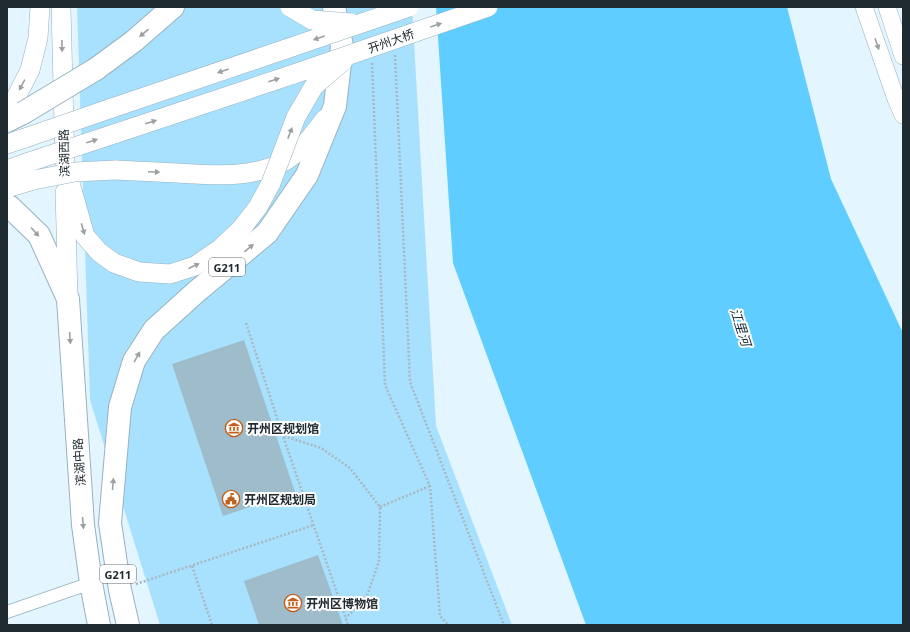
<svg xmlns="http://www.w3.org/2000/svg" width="910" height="632" font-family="'Open Sans','Noto Sans SC',sans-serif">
	<rect width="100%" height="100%" fill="#e3f5fe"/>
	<path fill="#a8e1fe" d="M 77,7 L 412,7 L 436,426 L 512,625 L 160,625 L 90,400 Z"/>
	<path fill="#5fcdff" d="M 436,7 L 787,7 L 831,179 L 903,333 L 903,625 L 586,625 L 453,263 Z"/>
	<path fill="#9fbccb" d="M 244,340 L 295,492 L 223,516 L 172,364 Z
		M 318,555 L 343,625 L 259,625 L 244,581 Z"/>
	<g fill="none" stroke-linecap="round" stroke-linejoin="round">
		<defs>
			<path id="street" d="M 7,612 L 91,583"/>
			<path id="secondary" d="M 864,7 L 896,99 L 903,115
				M 887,7 L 903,56"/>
			<path id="primary" d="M 61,7 L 65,166
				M 109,109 L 286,49
				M 7,110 L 11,107 L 30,70 L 38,38 L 40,7
				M 114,134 L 294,74
				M 7,144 L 25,138
				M 65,165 L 85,236 L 99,252 L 114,263 L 139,272 L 170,274 L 195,266 L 221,248 L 241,229 L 258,207 L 271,183
				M 7,170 L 29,162
				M 115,170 C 136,171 156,172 177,173 C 212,175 253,179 285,161 C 302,151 313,134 325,119
				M 7,188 L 34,180
				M 65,192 L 68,296"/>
			<path id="highway" d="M 96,69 L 134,41 L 173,7
				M 7,121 L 23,113
				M 7,206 L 10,207 L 39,235 L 68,299 L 83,525 L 91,583 L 99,625
				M 128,625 L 120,590 L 110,523 L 120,407 L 134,361 L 154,330 L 196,292 L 267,233 L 307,175 L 335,106 L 342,46 L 334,7"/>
		</defs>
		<use href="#street" stroke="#96b2c1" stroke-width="14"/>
		<use href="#secondary" stroke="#96b2c1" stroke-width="18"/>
		<use href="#primary" stroke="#96b2c1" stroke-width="20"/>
		<use href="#highway" stroke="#96b2c1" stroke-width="24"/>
		<path stroke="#a8b7c0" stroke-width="2.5" stroke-dasharray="2 2" stroke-linecap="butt" d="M 395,55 L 410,382 L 504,625
			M 372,63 L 385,385 L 430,486 L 440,616 L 448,625
			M 246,323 L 283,436 L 348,625
			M 284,436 L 321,448 L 350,468 L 380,507 L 379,561 L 367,596 L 346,618
			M 380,507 L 430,486
			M 192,566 L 212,625
			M 136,584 L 314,525"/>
		<use href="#street" stroke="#fff" stroke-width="12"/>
		<use href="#secondary" stroke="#fff" stroke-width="17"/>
		<use href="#primary" stroke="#fff" stroke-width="19"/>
		<use href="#highway" stroke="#fff" stroke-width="22"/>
		<defs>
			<path id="primary-bridge" d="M 290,7 L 312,20 L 351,23
				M 286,49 L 409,7
				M 294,74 L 488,7
				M 25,138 L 109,109
				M 29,162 L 114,134
				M 34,180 L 75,172 L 115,170
				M 271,183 L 296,117 L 314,86 L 343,61"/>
			<path id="highway-bridge" d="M 23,113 L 96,69"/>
		</defs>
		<use href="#primary-bridge" stroke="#96b2c1" stroke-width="20" stroke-linecap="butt"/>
		<use href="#highway-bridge" stroke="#96b2c1" stroke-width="24" stroke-linecap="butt"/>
		<use href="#primary-bridge" stroke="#fff" stroke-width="19"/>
		<use href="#highway-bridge" stroke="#fff" stroke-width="22"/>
	</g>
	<defs><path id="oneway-solid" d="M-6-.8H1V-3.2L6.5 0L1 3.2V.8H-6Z"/></defs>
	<g fill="#9ba0a2">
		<use href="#oneway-solid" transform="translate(436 25) rotate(-19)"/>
		<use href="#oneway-solid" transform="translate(144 33) rotate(139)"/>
		<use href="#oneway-solid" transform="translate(319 38) rotate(161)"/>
		<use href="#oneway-solid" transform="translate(877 44) rotate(71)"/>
		<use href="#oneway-solid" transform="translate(62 46) rotate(89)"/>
		<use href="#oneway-solid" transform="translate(223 71) rotate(161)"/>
		<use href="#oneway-solid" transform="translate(274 80) rotate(-18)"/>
		<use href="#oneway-solid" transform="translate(22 85) rotate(118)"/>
		<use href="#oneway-solid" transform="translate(151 122) rotate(-18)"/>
		<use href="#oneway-solid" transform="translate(290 133) rotate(-69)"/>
		<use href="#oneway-solid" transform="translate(92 141) rotate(-18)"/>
		<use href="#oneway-solid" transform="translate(154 172) rotate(3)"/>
		<use href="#oneway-solid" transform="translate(83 229) rotate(74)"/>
		<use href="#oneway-solid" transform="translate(35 232) rotate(48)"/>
		<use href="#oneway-solid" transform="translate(249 248) rotate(-40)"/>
		<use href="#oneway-solid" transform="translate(194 266) rotate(-25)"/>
		<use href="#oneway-solid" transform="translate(70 338) rotate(86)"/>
		<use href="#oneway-solid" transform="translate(137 357) rotate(-60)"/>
		<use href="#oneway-solid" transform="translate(113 484) rotate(-85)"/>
		<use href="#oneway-solid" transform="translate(83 523) rotate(85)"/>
	</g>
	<defs>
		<symbol id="museum-ring" viewBox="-11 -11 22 22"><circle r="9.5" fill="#fff" stroke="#c0601c" stroke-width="1.5"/><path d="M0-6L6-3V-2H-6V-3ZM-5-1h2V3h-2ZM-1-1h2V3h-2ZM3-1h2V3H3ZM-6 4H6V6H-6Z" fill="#c0601c"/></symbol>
		<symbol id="civic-ring" viewBox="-11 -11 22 22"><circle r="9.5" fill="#fff" stroke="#c0601c" stroke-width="1.5"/><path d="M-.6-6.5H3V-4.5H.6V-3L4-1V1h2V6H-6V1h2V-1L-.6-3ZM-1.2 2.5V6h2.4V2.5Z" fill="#c0601c"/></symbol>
	</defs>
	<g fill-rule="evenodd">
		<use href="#museum-ring" x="224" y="418" width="20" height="20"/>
		<use href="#civic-ring" x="221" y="489" width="20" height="20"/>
		<use href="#museum-ring" x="283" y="593" width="20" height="20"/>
	</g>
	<g text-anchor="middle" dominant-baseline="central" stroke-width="4" stroke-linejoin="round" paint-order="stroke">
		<g fill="#fff" stroke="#636b6f" stroke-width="1">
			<rect x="209" y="258" width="36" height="18" rx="3"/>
			<rect x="100" y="565" width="36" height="18" rx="3"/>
		</g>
		<g font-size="11" font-weight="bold" fill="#202b31">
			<text x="227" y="267">G211</text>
			<text x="118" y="574">G211</text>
		</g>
		<g font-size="12" fill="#202b31" stroke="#fff">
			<text transform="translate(391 41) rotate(-19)">开州大桥</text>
			<text transform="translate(64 153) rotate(-91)">滨湖西路</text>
			<text transform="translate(79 462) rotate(-94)">滨湖中路</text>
		</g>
		<g font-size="12" font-weight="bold" fill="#202b31" stroke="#fff" text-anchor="start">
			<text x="247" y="428">开州区规划馆</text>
			<text x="244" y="499">开州区规划局</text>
			<text x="306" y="603">开州区博物馆</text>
		</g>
		<g font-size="13" font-style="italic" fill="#1b2e38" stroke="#fff">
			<text transform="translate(741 327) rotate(72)">江里河</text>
		</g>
	</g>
	<rect width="910" height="632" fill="none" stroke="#202b31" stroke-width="16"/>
</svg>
